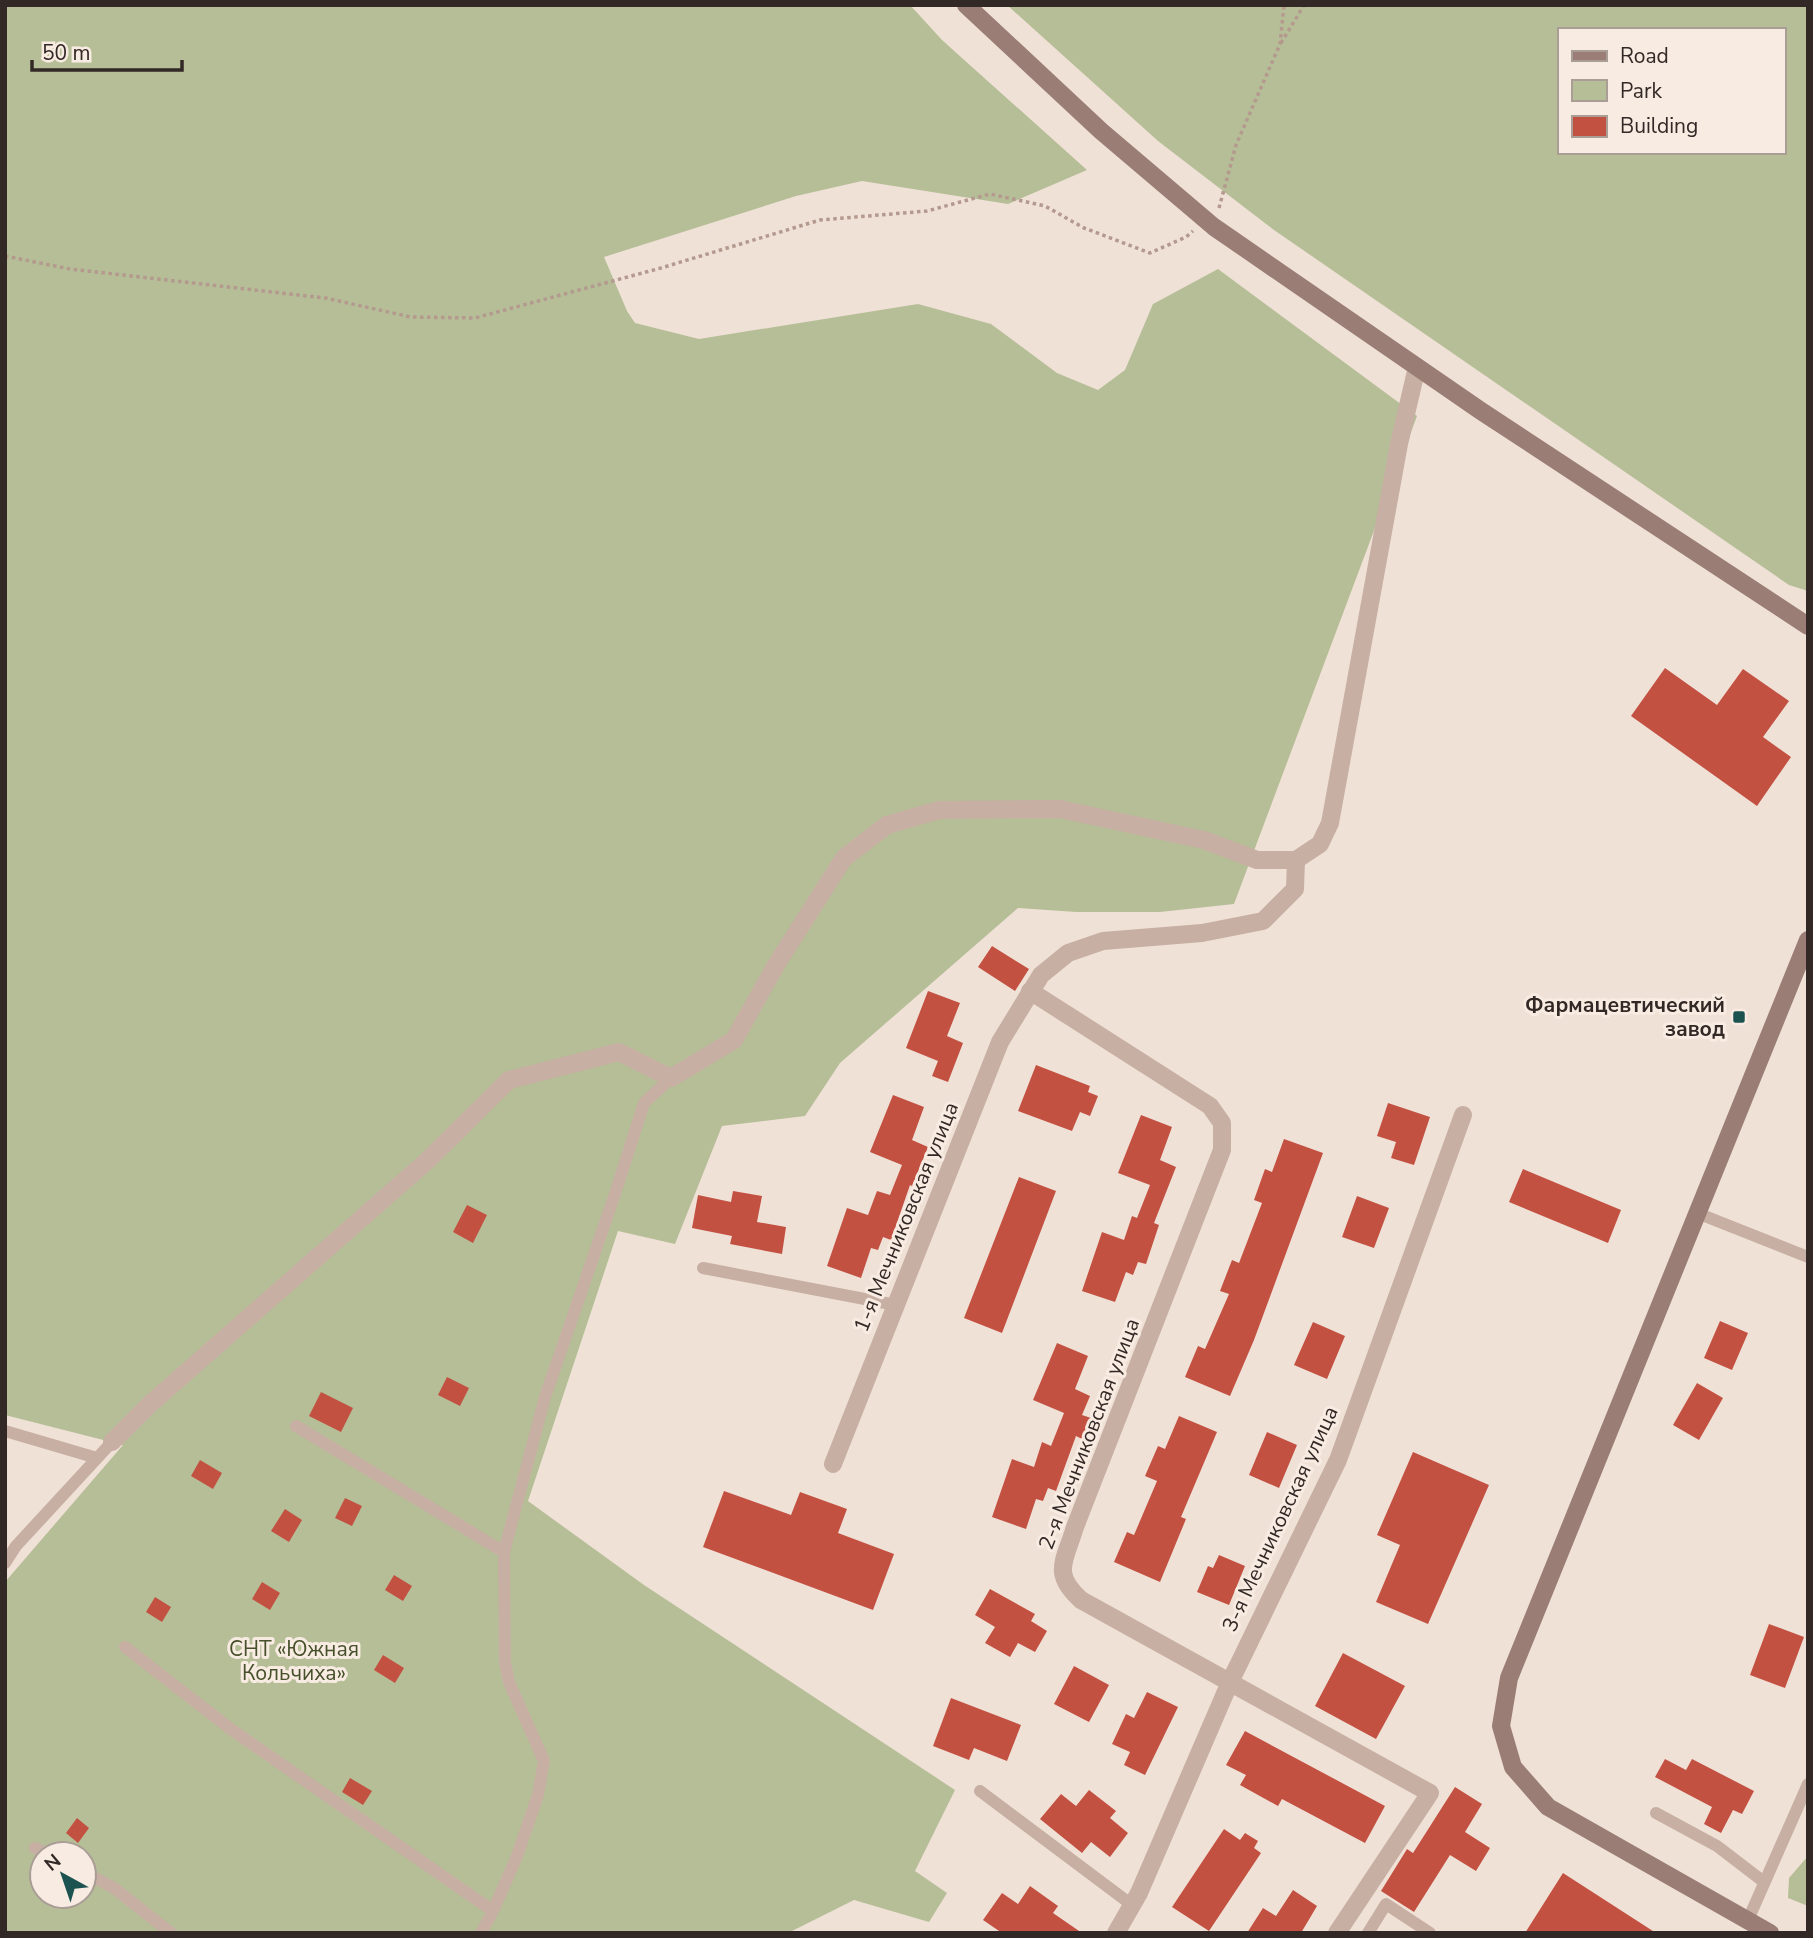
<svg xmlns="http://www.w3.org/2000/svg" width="1813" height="1938" font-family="'Nunito Sans',sans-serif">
	<rect width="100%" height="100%" fill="#f0e1d7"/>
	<path fill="#b6be97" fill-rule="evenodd" d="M 5,5 L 910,5 L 942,40 L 1087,170 L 1008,204 L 862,181 L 796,196 L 604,257 L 627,311 L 635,323 L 699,339 L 918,304 L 991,324 L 1057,373 L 1098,390 L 1125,370 L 1153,304 L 1218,269 L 1417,416 L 1234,904 L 1160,912 L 1076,912 L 1018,908 L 840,1063 L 805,1116 L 722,1126 L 675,1244 L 618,1231 L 528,1501 L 644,1585 L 955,1790 L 915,1871 L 947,1893 L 929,1922 L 854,1900 L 788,1933 L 5,1933 L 5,1582 L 123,1445 L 5,1415 ZM 42,1854 L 84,1854 L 84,1896 L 42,1896 Z
		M 1007,5 L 1808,5 L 1808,591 L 1789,585 L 1274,230 L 1158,141 ZM 1559,30 L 1783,30 L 1783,152 L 1559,152 Z
		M 1808,1856 L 1808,1906 L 1788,1898 L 1789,1878 Z"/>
	<path fill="#c35142" d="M 1665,668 L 1717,705 L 1743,669 L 1789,701 L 1763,737 L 1791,757 L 1757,806 L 1631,716 Z
		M 992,946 L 1029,969 L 1015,991 L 978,967 Z
		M 928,991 L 960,1003 L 947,1036 L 963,1043 L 948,1082 L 932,1076 L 938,1061 L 906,1048 Z
		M 1036,1065 L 1090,1086 L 1088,1092 L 1098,1096 L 1090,1116 L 1080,1112 L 1072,1131 L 1018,1111 Z
		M 893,1095 L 924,1107 L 912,1140 L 928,1147 L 912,1186 L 910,1185 L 891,1240 L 883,1237 L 878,1250 L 871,1248 L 861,1278 L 827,1266 L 847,1208 L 868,1215 L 877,1191 L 890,1195 L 902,1165 L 870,1152 Z
		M 1388,1103 L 1430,1117 L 1414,1165 L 1391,1158 L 1396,1142 L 1377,1136 Z
		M 1141,1115 L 1172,1127 L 1160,1160 L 1176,1167 L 1154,1223 L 1159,1225 L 1146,1264 L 1138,1262 L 1133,1275 L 1126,1272 L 1115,1302 L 1082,1291 L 1102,1232 L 1124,1240 L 1132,1216 L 1137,1218 L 1150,1185 L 1118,1173 Z
		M 1284,1139 L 1323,1153 L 1254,1340 L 1230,1396 L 1185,1377 L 1198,1346 L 1205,1349 L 1229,1294 L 1220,1291 L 1232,1260 L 1239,1263 L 1262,1203 L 1254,1200 L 1265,1169 L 1272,1172 Z
		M 1523,1169 L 1621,1210 L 1608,1243 L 1509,1202 Z
		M 1019,1177 L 1056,1191 L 1002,1333 L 964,1318 Z
		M 733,1191 L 762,1196 L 757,1222 L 786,1227 L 782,1254 L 730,1244 L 732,1236 L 692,1228 L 698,1195 L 731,1202 Z
		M 1357,1196 L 1389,1208 L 1374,1248 L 1342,1237 Z
		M 467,1205 L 487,1215 L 473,1243 L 453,1232 Z
		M 1720,1321 L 1748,1333 L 1732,1370 L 1704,1358 Z
		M 1313,1322 L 1345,1336 L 1327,1379 L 1294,1365 Z
		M 1057,1343 L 1088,1356 L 1075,1389 L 1090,1396 L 1082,1415 L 1091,1418 L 1082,1439 L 1076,1436 L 1056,1491 L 1048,1488 L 1043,1501 L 1036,1499 L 1026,1529 L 992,1517 L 1012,1459 L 1034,1467 L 1042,1442 L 1051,1446 L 1064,1413 L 1033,1400 Z
		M 447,1377 L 469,1388 L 460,1406 L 438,1395 Z
		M 1697,1383 L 1723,1398 L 1699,1440 L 1673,1425 Z
		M 321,1392 L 353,1408 L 341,1432 L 309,1416 Z
		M 1179,1416 L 1217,1432 L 1181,1517 L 1186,1519 L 1160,1582 L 1114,1562 L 1127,1532 L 1134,1535 L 1157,1481 L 1145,1476 L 1158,1446 L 1165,1449 Z
		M 1267,1432 L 1297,1445 L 1279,1488 L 1249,1475 Z
		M 1413,1452 L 1489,1485 L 1428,1624 L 1376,1602 L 1400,1545 L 1377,1535 Z
		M 200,1460 L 222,1473 L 213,1489 L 191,1476 Z
		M 724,1491 L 791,1515 L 800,1492 L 847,1509 L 838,1533 L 894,1554 L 873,1610 L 703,1547 Z
		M 345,1498 L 362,1506 L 352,1526 L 335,1518 Z
		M 285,1509 L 302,1520 L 289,1542 L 271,1531 Z
		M 1219,1555 L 1245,1566 L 1229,1605 L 1197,1592 L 1208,1566 L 1213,1568 Z
		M 394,1575 L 412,1586 L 403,1601 L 385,1590 Z
		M 262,1582 L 280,1593 L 270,1610 L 252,1599 Z
		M 990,1589 L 1035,1614 L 1031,1621 L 1047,1631 L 1035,1652 L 1018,1643 L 1010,1657 L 985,1643 L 995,1627 L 975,1615 Z
		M 155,1597 L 171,1607 L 162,1622 L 146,1612 Z
		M 1769,1624 L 1804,1637 L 1785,1688 L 1750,1675 Z
		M 1343,1653 L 1405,1686 L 1376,1739 L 1315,1706 Z
		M 383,1655 L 404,1668 L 395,1683 L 374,1670 Z
		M 1074,1666 L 1109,1685 L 1089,1722 L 1054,1704 Z
		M 1147,1692 L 1178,1707 L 1145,1775 L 1124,1765 L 1130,1752 L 1112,1744 L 1126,1714 L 1134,1718 Z
		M 951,1698 L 1021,1725 L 1007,1761 L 974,1748 L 969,1760 L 933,1746 Z
		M 1245,1731 L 1385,1806 L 1365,1843 L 1282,1799 L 1278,1806 L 1240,1785 L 1246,1775 L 1226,1765 Z
		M 1665,1759 L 1686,1770 L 1692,1759 L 1754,1791 L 1742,1814 L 1733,1810 L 1721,1833 L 1704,1824 L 1712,1807 L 1655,1777 Z
		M 350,1778 L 372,1791 L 363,1805 L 342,1792 Z
		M 1455,1787 L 1482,1804 L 1465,1832 L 1490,1848 L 1476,1871 L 1450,1855 L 1414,1912 L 1381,1891 L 1407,1849 L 1413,1853 Z
		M 1089,1790 L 1116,1811 L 1110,1818 L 1128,1833 L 1110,1857 L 1091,1842 L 1082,1853 L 1040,1819 L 1061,1794 L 1076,1806 Z
		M 77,1818 L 89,1828 L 78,1843 L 66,1833 Z
		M 1224,1829 L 1240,1840 L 1245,1833 L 1258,1841 L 1254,1848 L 1261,1853 L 1209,1931 L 1172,1907 Z
		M 1563,1873 L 1656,1933 L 1525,1933 Z
		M 1030,1886 L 1058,1906 L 1053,1913 L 1082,1933 L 1002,1933 L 983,1920 L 1002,1893 L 1018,1904 Z
		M 1293,1890 L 1317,1906 L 1301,1933 L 1247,1933 L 1263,1908 L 1276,1916 Z"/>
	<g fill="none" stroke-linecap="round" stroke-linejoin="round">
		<path stroke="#b3998e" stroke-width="3.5" stroke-dasharray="3.5 3.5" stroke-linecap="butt" d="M 1281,43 L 1304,5
			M 1219,208 L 1236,145 L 1280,44 L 1284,5
			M 5,256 L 70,269 L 325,298 L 411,317 L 475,318 L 661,268 L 820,220 L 927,211 L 990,194 L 1045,206 L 1084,228 L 1150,253 L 1186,237 L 1193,231"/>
		<path stroke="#c7afa3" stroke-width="12" d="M 1697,1213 L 1808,1257
			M 703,1268 L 896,1305
			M 296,1426 L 504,1552
			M 5,1431 L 97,1458
			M 5,1563 L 16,1546 L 112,1442
			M 125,1647 L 232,1730 L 493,1911
			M 980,1791 L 1132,1905
			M 1656,1813 L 1717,1846 L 1764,1882
			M 35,1848 L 48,1854
			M 84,1872 L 114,1888 L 171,1933
			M 1748,1920 L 1808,1784
			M 481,1933 L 493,1911 L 517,1856 L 538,1795 L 544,1761 L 509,1682 L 505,1662 L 504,1552 L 545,1397 L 615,1194 L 644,1103 L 671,1078
			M 1368,1933 L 1386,1904 L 1430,1933"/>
		<path stroke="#c7afa3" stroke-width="18" d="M 1030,991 L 1210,1106 L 1222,1123 L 1222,1150 L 1075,1527 C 1065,1561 1051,1573 1081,1600 L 1430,1793 L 1337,1933
			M 112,1442 L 149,1405 L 428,1160 L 509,1080 L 619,1052 L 671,1078 L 734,1040 L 776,965 L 844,858 L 887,825 L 939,810 L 1060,809 L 1204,840 L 1257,860 L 1296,860 L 1320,844 L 1330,823 L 1399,444 L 1417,367
			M 833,1464 L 1000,1042 L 1041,975 L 1068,953 L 1103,941 L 1202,933 L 1263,921 L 1295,889 L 1296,860
			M 1116,1933 L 1139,1893 L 1230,1682 L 1338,1460 L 1463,1115"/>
		<path stroke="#9a7e75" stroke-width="18" d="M 966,5 L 1101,131 L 1214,227 L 1481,411 L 1808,626
			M 1770,1933 L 1548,1807 L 1513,1767 L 1501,1726 L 1509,1678 L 1808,940"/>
	</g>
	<rect fill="#1c524f" stroke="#f8ebe2" stroke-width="2.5" x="1732" y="1010" width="14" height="14" rx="3.5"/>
	<g text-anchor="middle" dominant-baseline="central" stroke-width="6" stroke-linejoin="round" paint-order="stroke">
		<g font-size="21" font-weight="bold" fill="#322825" stroke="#f8ebe2" text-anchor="end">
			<text x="1725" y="1005">Фармацевтический<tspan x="1725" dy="24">завод</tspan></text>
		</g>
		<g font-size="21" fill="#322825" stroke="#f8ebe2">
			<text transform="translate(906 1217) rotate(-68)">1-я Мечниковская улица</text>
			<text transform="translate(1089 1434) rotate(-69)">2-я Мечниковская улица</text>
			<text transform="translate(1280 1519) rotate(-65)">3-я Мечниковская улица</text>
		</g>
		<g font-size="21" fill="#46502a" stroke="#f8ebe2">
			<text x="294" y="1649">СНТ «Южная<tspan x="294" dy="24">Кольчиха»</tspan></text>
		</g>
	</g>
	<rect width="1813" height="1938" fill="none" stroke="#322825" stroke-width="14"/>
	<rect x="1558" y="28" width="228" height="126" fill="#f8ebe2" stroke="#a99d96" stroke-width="2"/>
	<rect x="1572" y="51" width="35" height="10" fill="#9a7e75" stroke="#a99d96" stroke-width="2"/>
	<text x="1620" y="63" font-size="21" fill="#322825">Road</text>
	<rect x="1572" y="80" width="35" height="21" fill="#b6be97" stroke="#a99d96" stroke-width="2"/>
	<text x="1620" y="98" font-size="21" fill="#322825">Park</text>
	<rect x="1572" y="116" width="35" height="21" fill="#c35142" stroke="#a99d96" stroke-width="2"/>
	<text x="1620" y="133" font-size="21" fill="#322825">Building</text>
	<g transform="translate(63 1875) rotate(320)"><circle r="33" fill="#f8ebe2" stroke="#a99d96" stroke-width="2"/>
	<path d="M0-5L12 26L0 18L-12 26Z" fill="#1c524f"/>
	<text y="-10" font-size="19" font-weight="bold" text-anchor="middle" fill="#322825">N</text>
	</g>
	<path d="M32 60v10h150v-10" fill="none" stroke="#322825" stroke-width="3.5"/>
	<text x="42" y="60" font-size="21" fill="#322825" stroke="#f8ebe2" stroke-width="5" paint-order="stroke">50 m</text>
</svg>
